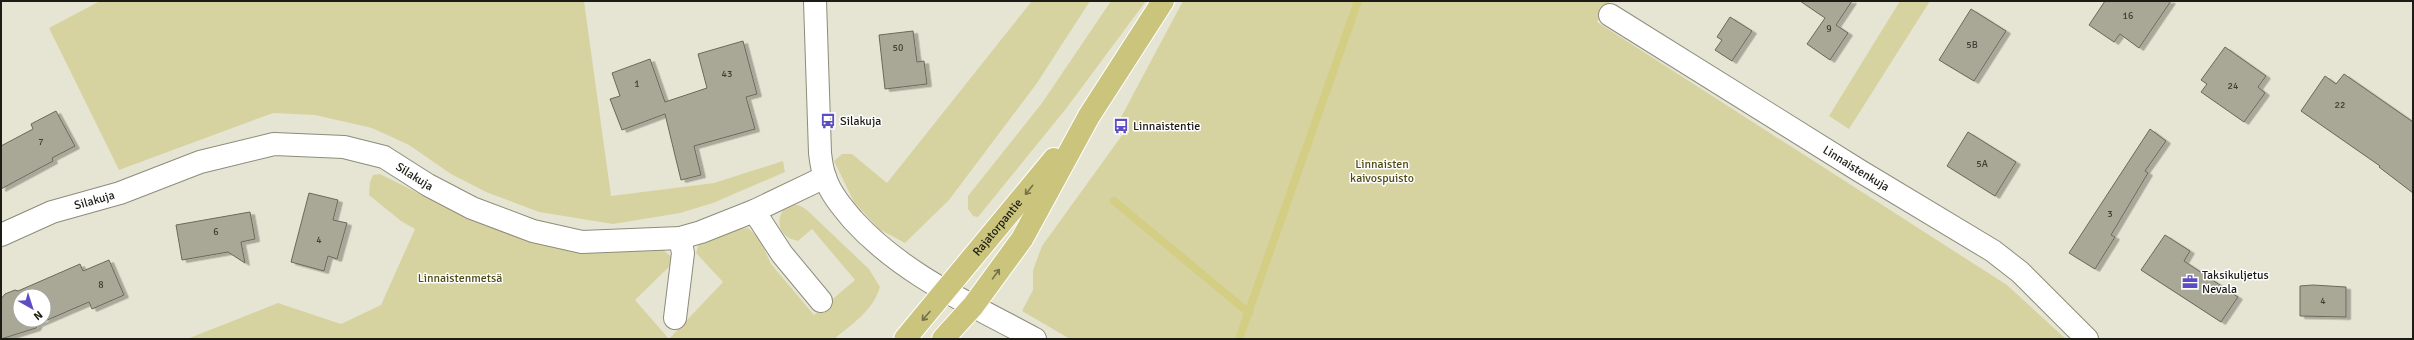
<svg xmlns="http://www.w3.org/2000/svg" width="2414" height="340" font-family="Signika,sans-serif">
	<defs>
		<filter id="shadow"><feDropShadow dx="4.5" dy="2.5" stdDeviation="0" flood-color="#0004"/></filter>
	</defs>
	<rect width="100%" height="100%" fill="#e6e5d3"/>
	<path fill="#d7d3a1" d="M 100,1 L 584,1 L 611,196 L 714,183 L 783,161 L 785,172 L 713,203 L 680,213 L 613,224 L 539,212 L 486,192 L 451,174 L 409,145 L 372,128 L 315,115 L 273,113 L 119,170 L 49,28 Z
		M 1032,1 L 1090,1 L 1037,83 L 949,200 L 905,243 L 879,229 L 854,202 L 834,161 L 842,154 L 852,154 L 887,183 Z
		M 1111,1 L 1146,1 L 1065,110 L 978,217 L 973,216 L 968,209 L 968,196 L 1042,103 Z
		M 1183,1 L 1610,1 L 1597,22 L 2007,285 L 2066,339 L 1070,339 L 1022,311 L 1033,290 L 1033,270 L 1042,246 L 1128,127 L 1120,119 Z
		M 1900,1 L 1930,1 L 1849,129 L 1829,116 Z
		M 380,174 L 430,199 L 515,237 L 580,252 L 663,250 L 676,260 L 635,300 L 669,339 L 723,282 L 696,253 L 699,243 L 738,229 L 748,228 L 759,238 L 771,264 L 814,315 L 855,280 L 812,229 L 798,241 C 764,235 782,188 808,211 L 869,269 L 880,287 C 873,311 852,324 834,339 L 187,339 L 278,303 L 341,324 L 381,305 L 415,229 L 401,221 L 369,195 L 370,182 L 373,175 Z"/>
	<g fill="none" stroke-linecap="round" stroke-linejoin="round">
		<path stroke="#d4cd84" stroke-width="8" d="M 1114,201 L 1249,313
			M 1239,339 L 1358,1"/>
	</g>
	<path fill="#a9a896" stroke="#6a6959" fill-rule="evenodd" filter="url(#shadow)" d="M 1800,1 L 1852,1 L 1836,25 L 1848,33 L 1830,60 L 1807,44 L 1825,18 Z
		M 2105,1 L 2171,1 L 2139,48 L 2120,34 L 2114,42 L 2089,25 Z
		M 1971,9 L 2006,31 L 1974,81 L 1939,60 Z
		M 1730,17 L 1752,31 L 1732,61 L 1715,50 L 1722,40 L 1717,37 Z
		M 913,31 L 917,62 L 924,61 L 927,84 L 885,89 L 879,35 Z
		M 743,41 L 757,94 L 746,97 L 755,129 L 694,146 L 701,175 L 681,180 L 665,114 L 622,130 L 610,99 L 620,96 L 612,73 L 650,59 L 665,102 L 707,88 L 698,54 Z
		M 2225,47 L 2266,76 L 2258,87 L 2265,93 L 2244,122 L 2201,92 L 2207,84 L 2201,80 Z
		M 2344,74 L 2413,122 L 2413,193 L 2379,167 L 2380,166 L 2301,111 L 2325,76 L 2336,84 Z
		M 56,111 L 75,146 L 52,158 L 53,161 L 1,189 L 1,146 L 33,129 L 31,124 Z
		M 2150,129 L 2166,141 L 2145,171 L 2148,173 L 2111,235 L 2115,237 L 2095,269 L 2069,253 Z
		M 1968,132 L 2016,162 L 1995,196 L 1947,166 Z
		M 309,193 L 338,200 L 333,220 L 347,223 L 337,259 L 328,256 L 324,271 L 291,262 Z
		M 250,212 L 255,239 L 241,242 L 245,263 L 228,252 L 182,260 L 176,225 Z
		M 2165,235 L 2190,251 L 2184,261 L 2238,297 L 2221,322 L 2141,270 Z
		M 109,260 L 124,295 L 92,309 L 89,302 L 38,324 L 36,328 L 1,339 L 1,299 L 5,294 L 15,290 L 18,291 L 80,264 L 83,271 ZM 20,296 L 44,296 L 44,320 L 20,320 Z
		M 2313,285 L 2346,287 L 2346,317 L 2300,316 L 2300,286 Z"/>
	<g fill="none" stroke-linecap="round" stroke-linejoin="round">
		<defs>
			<g id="minor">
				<path d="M 815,1 L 820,153 C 821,161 822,170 825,177 C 830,193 842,207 853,220 C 903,275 971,304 1035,339"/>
				<path id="s1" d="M 1610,15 L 1860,171 L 1993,251 L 2020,272 L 2087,339"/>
				<path d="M 754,211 L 782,254 L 821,301"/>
				<path id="s2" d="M 1,235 L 52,212 L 120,193 L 200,162 L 274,144 L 344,147 L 384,157 L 428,185 L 472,208 L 533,231 L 582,242 L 680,238 L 701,232 L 754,211 L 825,177"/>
				<path d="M 675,318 L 683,253 L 680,238"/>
			</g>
			<g id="major">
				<path id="s3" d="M 905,339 L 1054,159"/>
				<path d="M 943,339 L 973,306 L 1022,239 L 1089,116 L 1163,1"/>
			</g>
		</defs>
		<use href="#minor" stroke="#8d8c7b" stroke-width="24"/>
		<use href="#major" stroke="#fff" stroke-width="24"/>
		<use href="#minor" stroke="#fff" stroke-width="22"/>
		<use href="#major" stroke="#cbc47d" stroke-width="22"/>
	</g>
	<defs><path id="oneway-shaft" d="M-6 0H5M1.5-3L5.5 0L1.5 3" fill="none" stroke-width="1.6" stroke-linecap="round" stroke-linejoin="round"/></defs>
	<g stroke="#747049">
		<use href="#oneway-shaft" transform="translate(1029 190) rotate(129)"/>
		<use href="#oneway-shaft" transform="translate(996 274) rotate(-54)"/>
		<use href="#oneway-shaft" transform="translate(926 316) rotate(131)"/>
	</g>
	<defs>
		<symbol id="bus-bare" viewBox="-9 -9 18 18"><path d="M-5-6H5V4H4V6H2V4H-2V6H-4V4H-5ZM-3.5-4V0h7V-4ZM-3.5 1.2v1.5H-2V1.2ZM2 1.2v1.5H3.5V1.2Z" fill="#5c4dc5" stroke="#fff" stroke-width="2.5" paint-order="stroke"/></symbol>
		<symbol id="office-bare" viewBox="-9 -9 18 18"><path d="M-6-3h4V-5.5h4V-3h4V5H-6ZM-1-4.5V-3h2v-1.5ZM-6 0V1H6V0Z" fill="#5c4dc5" stroke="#fff" stroke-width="2.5" paint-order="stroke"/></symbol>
	</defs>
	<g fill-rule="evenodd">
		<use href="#bus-bare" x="817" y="110" width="22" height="22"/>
		<use href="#bus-bare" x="1110" y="115" width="22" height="22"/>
		<use href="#office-bare" x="2179" y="271" width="22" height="22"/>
	</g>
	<g text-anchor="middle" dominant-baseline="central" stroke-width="3" stroke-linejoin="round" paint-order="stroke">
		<g font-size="10" fill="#3f3e35">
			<text x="2128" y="16">16</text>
			<text x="1829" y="29">9</text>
			<text x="1972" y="45">5B</text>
			<text x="898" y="48">50</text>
			<text x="727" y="74">43</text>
			<text x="637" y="84">1</text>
			<text x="2233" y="86">24</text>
			<text x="2340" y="105">22</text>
			<text x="41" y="142">7</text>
			<text x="1982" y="164">5A</text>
			<text x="2110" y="214">3</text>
			<text x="216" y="232">6</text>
			<text x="319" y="240">4</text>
			<text x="101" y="285">8</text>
			<text x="2323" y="301">4</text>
		</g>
		<g font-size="12" fill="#1c1b15" stroke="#fff" text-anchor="start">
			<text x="840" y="121">Silakuja</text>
			<text x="1133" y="126">Linnaistentie</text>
			<text x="2202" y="275">Taksikuljetus<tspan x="2202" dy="14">Nevala</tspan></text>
		</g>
		<g font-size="12" fill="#504b13" stroke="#fff">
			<text x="1382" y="164">Linnaisten<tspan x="1382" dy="14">kaivospuisto</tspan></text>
			<text x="460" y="278">Linnaistenmetsä</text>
		</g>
		<g font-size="12" fill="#1c1b15" stroke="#fff">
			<text stroke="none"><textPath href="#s1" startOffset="290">Linnaistenkuja</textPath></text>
			<text stroke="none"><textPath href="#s2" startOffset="436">Silakuja</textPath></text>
			<text stroke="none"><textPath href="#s2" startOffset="100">Silakuja</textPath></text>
			<text stroke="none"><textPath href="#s3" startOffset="145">Rajatorpantie</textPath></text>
		</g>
	</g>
	<rect width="2414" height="340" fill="none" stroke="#1c1b15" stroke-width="4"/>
	<g transform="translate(32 308) rotate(141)"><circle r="19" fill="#ffffff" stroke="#a4a4a1"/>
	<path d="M0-3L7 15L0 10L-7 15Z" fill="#5c4dc5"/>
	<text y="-6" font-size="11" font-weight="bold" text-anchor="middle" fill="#1c1b15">N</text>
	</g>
</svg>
